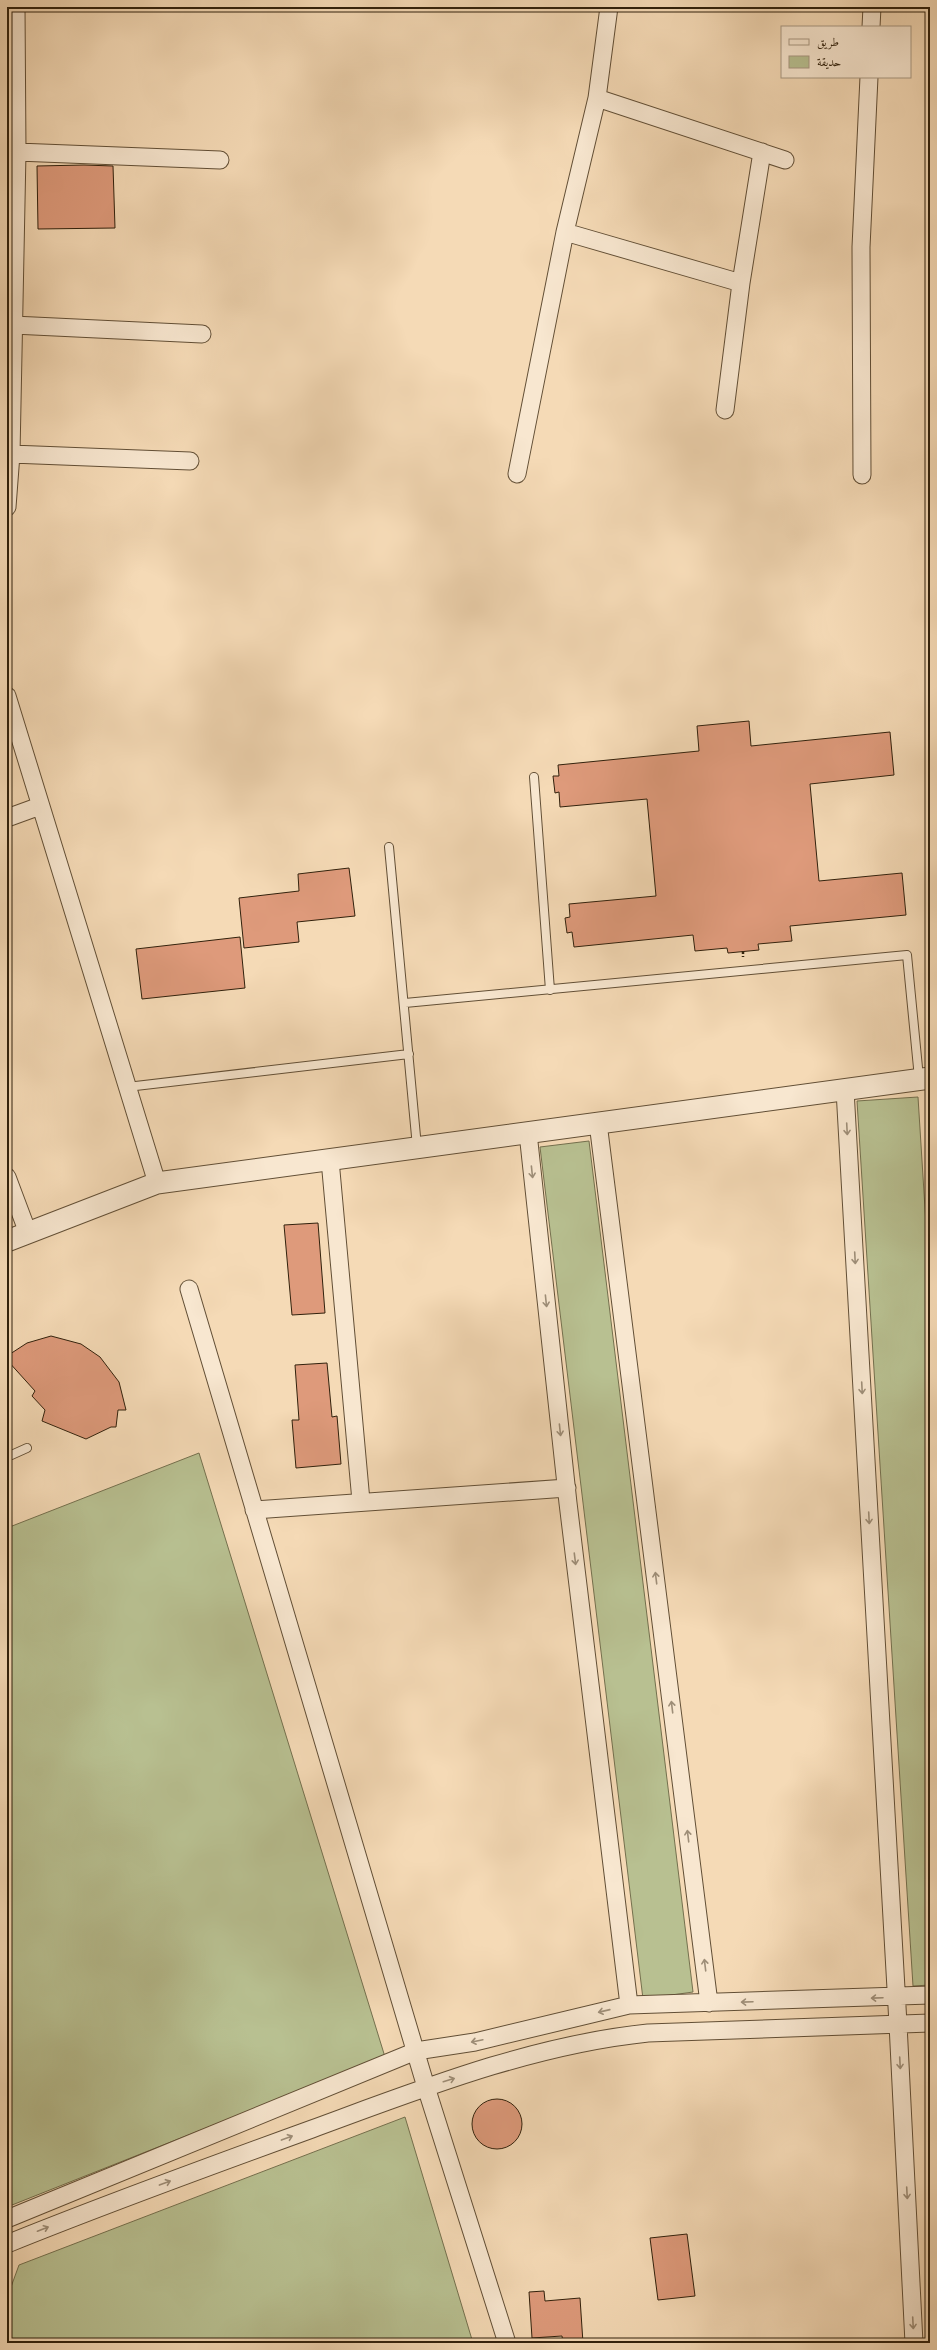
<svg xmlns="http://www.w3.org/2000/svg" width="937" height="2350" font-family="'IM FELL French Canon',Amiri,serif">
	<rect width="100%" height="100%" fill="#f5dab6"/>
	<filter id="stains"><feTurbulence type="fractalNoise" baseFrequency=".005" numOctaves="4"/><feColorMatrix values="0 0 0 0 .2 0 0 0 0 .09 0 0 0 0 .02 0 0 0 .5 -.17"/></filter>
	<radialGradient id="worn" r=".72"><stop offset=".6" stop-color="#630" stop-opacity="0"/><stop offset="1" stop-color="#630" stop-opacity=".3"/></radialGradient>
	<path fill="#b8c091" stroke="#74704e" d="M 918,1097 L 930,1288 L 930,1985 L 913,1986 L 857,1101 Z
		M 589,1141 L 693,1992 L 643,1999 L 540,1147 Z
		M 199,1453 L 385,2057 L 7,2207 L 7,1528 Z
		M 405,2117 L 473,2343 L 9,2343 L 7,2298 L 19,2265 Z"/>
	<path fill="#de9a7b" stroke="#31210c" d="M 84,165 L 113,166 L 115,228 L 38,229 L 37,166 Z
		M 749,721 L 751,746 L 890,732 L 894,775 L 810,784 L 819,881 L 902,873 L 906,915 L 790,926 L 792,941 L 758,944 L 759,950 L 728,953 L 727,948 L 695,951 L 693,935 L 574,947 L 572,932 L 567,933 L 565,918 L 570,917 L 569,904 L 656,896 L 647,799 L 560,807 L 559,792 L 555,793 L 553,776 L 559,776 L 558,765 L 699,751 L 697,726 Z
		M 349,868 L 355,916 L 297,922 L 299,942 L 244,948 L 239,898 L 299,891 L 298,874 Z
		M 240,937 L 245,988 L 142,999 L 136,949 Z
		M 318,1223 L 325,1313 L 292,1315 L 284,1225 Z
		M 51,1336 L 81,1344 L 100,1357 L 119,1382 L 126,1410 L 118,1410 L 116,1427 L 111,1427 L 86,1439 L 42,1421 L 45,1410 L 32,1396 L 35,1391 L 7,1360 L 7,1356 L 27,1343 Z
		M 327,1363 L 332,1417 L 337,1416 L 341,1464 L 296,1468 L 292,1420 L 299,1420 L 295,1365 Z
		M472 2124a25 25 0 1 1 50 0a25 25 0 1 1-50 0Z
		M 687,2234 L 695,2296 L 658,2300 L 650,2238 Z
		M 544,2291 L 545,2301 L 580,2298 L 583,2343 L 563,2343 L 562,2336 L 532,2338 L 529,2292 Z"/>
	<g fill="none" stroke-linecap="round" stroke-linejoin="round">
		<defs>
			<path id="service" d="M 534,777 L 550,990
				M 389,847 L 417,1147
				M 405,1003 L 907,955 L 919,1078
				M 127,1087 L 409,1054
				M 7,1457 L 27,1448"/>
			<path id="minor" d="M 871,27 L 872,7
				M 597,98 L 785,160
				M 17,152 L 220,160
				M 565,232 L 741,283
				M 13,325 L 202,334
				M 725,410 L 741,283 L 762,152
				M 11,454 L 190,461
				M 517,474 L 565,232 L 597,98 L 609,7
				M 862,475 L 861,247 L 869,77
				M 7,507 L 11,454 L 17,152 L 16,7
				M 7,696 L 157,1183
				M 7,818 L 40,806
				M 845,1090 L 898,2024 L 914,2343
				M 598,1123 L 709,2003
				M 528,1133 L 568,1503 L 629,2005
				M 330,1160 L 361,1501
				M 7,1177 L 28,1233
				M 189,1289 L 426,2087 L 507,2343
				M 254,1510 L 567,1488
				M 7,2219 L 416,2051 L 475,2042 L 629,2005 L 930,1995
				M 7,2244 C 108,2203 210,2166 312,2129 C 421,2089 532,2045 648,2033 L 930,2023"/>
			<path id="tertiary" d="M 7,1241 L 157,1183 L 930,1078"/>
		</defs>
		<use href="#service" stroke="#624f36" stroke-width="10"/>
		<use href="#minor" stroke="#624f36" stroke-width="19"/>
		<use href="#tertiary" stroke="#624f36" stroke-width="23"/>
		<path stroke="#31210c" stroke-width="2.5" stroke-dasharray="3 2" stroke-linecap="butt" d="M 743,951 L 743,957"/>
		<use href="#service" stroke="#f8e7d0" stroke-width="8"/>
		<use href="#minor" stroke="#f8e7d0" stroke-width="17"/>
		<use href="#tertiary" stroke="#f8e7d0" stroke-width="21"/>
	</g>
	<defs><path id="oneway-shaft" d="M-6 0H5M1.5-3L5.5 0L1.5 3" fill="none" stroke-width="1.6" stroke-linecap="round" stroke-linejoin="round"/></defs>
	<g stroke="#9e8e78">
		<use href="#oneway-shaft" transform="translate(847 1129) rotate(87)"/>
		<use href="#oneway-shaft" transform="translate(532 1172) rotate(84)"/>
		<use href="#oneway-shaft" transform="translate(855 1258) rotate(87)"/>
		<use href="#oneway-shaft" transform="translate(546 1301) rotate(84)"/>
		<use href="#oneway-shaft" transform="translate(862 1388) rotate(87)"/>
		<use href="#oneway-shaft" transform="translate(560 1430) rotate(84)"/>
		<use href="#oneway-shaft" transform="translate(869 1518) rotate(87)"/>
		<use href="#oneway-shaft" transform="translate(575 1559) rotate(83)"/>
		<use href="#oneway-shaft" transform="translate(656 1578) rotate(-97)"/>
		<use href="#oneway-shaft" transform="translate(672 1707) rotate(-97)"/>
		<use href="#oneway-shaft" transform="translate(688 1836) rotate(-97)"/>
		<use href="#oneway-shaft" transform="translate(705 1965) rotate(-97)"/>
		<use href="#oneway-shaft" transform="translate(877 1998) rotate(178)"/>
		<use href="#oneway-shaft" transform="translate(747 2002) rotate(178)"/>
		<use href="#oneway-shaft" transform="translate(604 2011) rotate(167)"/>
		<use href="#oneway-shaft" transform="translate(477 2041) rotate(168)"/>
		<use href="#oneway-shaft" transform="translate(900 2063) rotate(87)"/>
		<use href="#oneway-shaft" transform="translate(449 2080) rotate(-17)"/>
		<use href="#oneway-shaft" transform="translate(287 2138) rotate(-20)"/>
		<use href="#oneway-shaft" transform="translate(165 2183) rotate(-20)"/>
		<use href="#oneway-shaft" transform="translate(907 2193) rotate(87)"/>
		<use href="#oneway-shaft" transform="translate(43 2229) rotate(-21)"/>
		<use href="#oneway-shaft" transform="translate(913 2323) rotate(87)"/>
	</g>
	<rect width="937" height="2350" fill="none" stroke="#f5dab6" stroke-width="24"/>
	<rect x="8" y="8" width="921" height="2334" fill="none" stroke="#31210c" stroke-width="2"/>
	<rect x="12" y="12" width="913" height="2326" fill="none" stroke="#31210c"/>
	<rect x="781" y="26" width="130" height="52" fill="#f8e7d0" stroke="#a89882"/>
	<rect x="789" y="39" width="20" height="6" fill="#f8e7d0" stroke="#a89882"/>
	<text x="817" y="46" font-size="12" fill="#31210c">طريق</text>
	<rect x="789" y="56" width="20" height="12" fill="#b8c091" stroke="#a89882"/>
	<text x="817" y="66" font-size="12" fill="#31210c">حديقة</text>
	<rect width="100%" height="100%" filter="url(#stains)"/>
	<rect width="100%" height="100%" fill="url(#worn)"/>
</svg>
